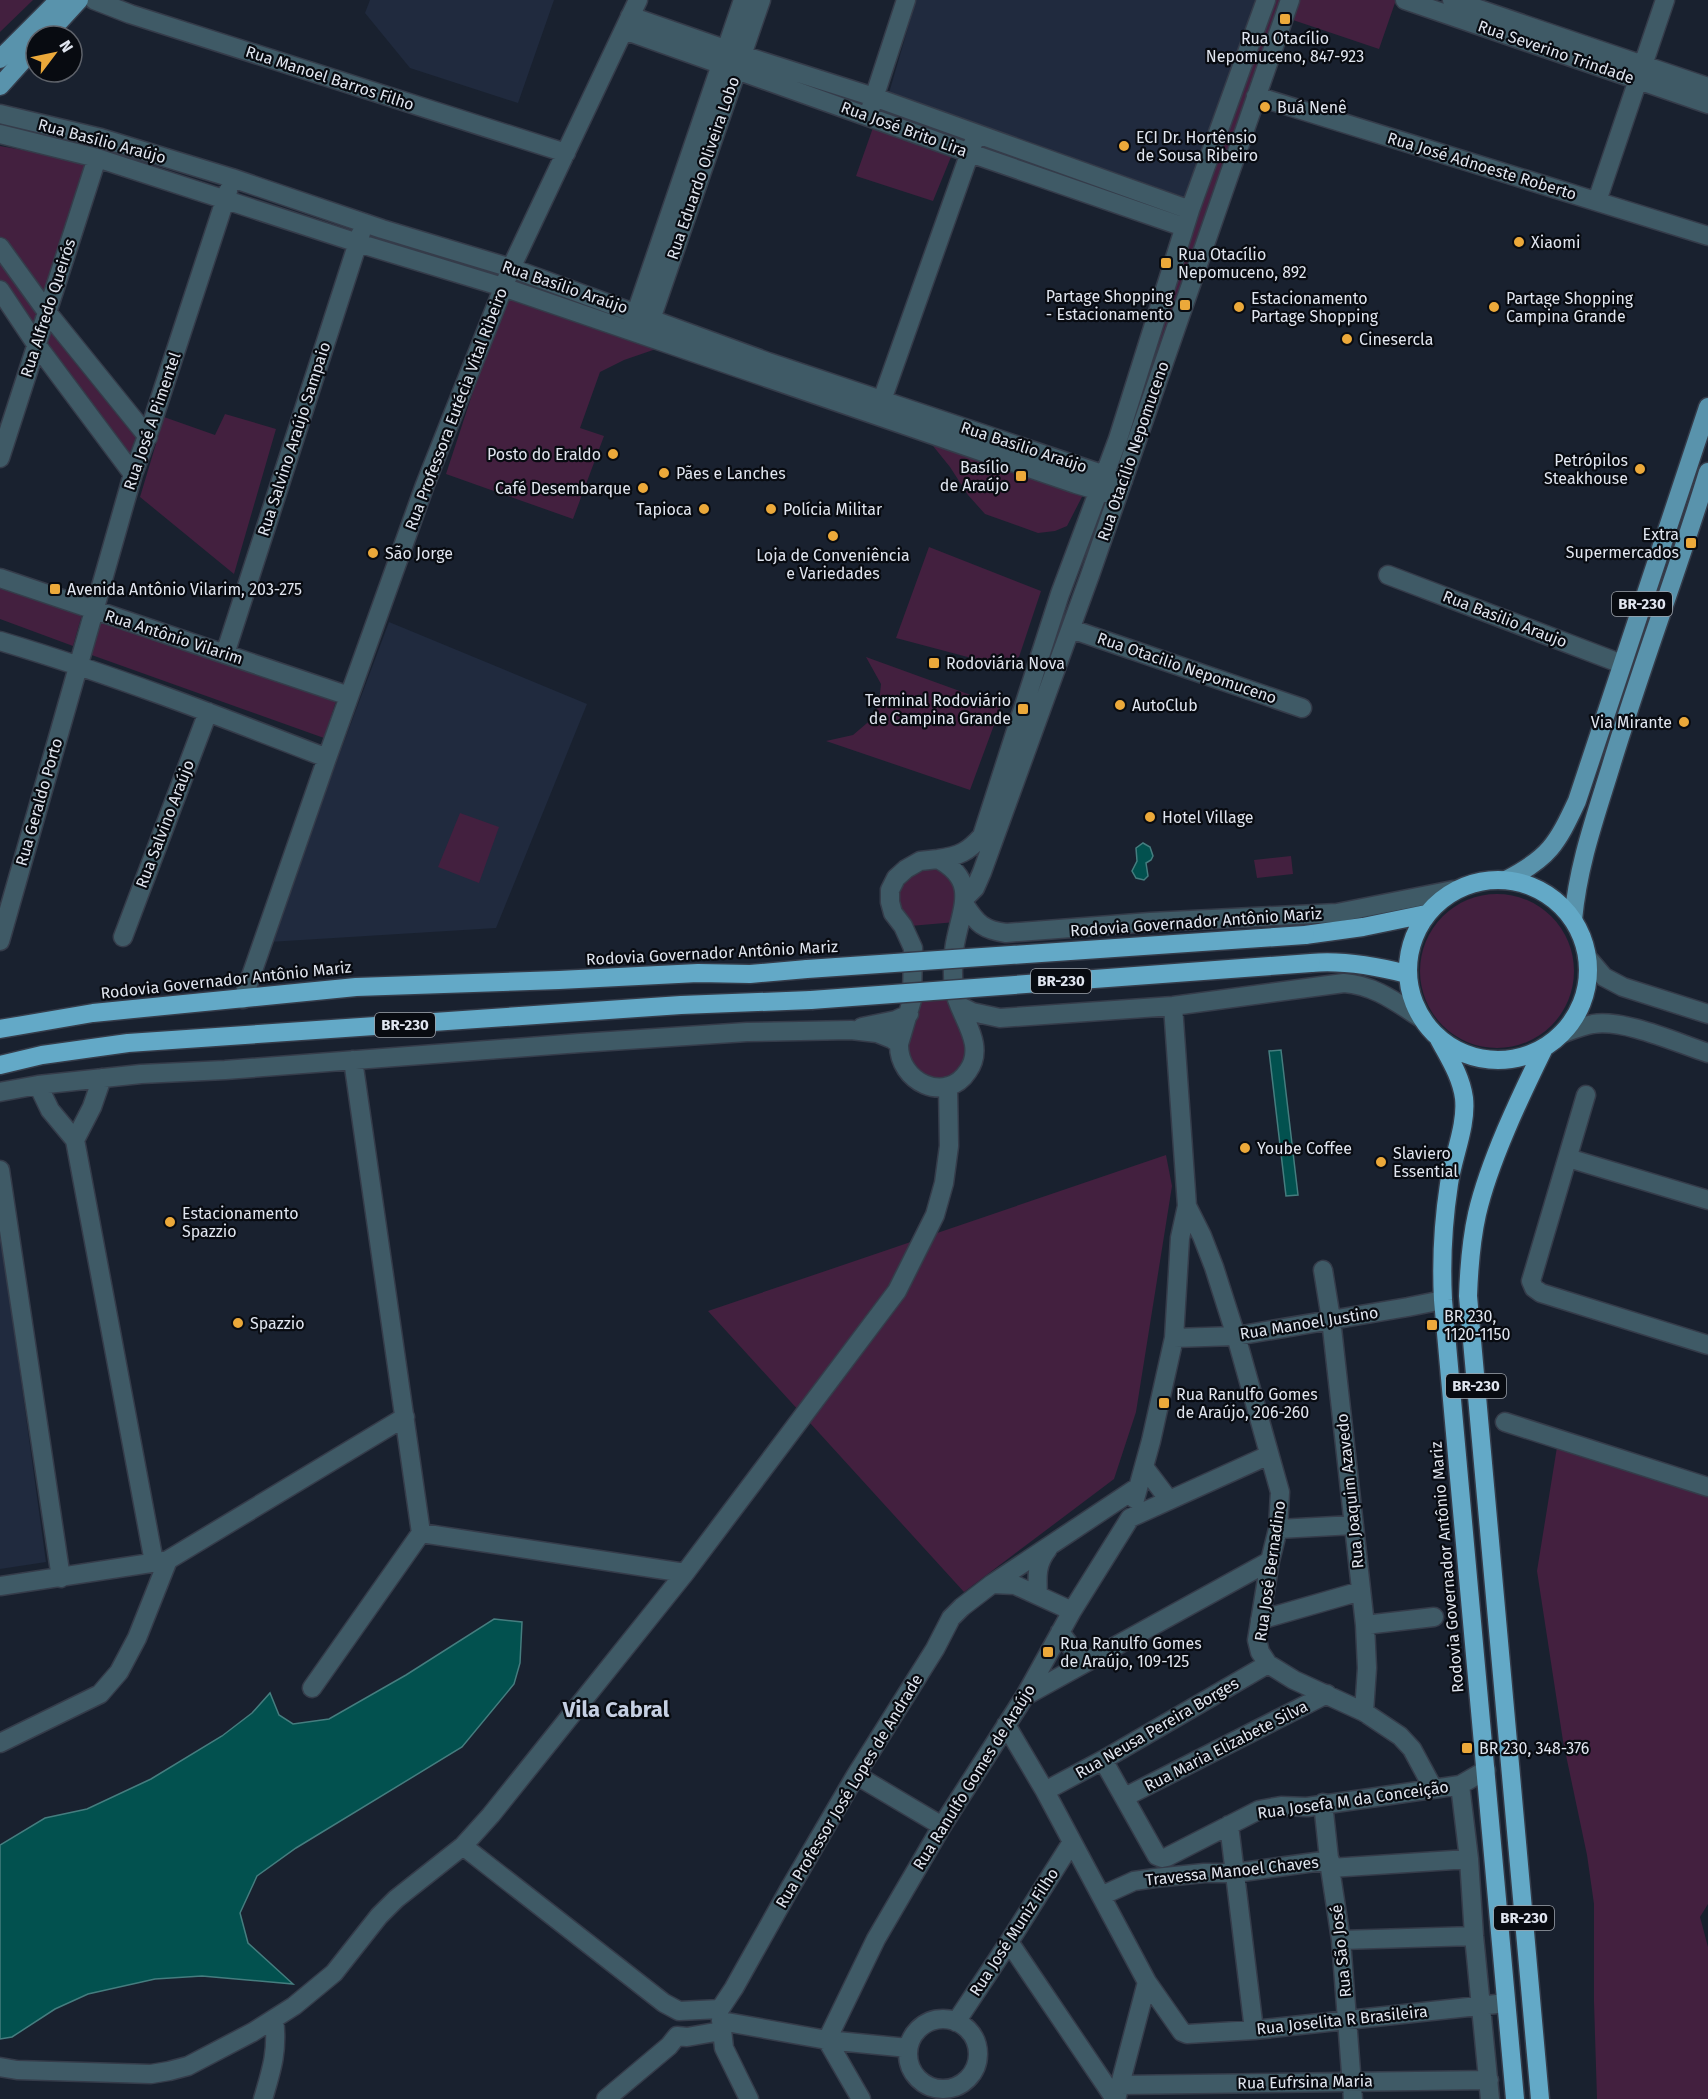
<svg xmlns="http://www.w3.org/2000/svg" width="1708" height="2099" font-family="'Fira Sans',sans-serif">
	<rect width="100%" height="100%" fill="#19212f"/>
	<path fill="#202a3e" d="M 370,0 L 554,0 L 518,103 L 410,68 L 365,13 Z
		M 916,0 L 1259,0 L 1190,199 L 889,93 Z
		M 389,622 L 587,704 L 496,928 L 269,942 Z
		M 0,1228 L 46,1562 L 0,1569 Z"/>
	<path fill="#43203f" d="M 0,0 L 33,0 L 0,32 Z
		M 1270,0 L 1287,0 L 1124,465 L 1114,460 Z
		M 1293,0 L 1396,0 L 1379,49 L 1287,18 Z
		M 875,122 L 953,152 L 933,201 L 856,176 Z
		M 0,146 L 92,162 L 46,297 L 0,237 Z
		M 0,255 L 43,311 L 35,334 L 0,284 Z
		M 506,291 L 656,349 L 624,360 L 600,372 L 580,428 L 604,436 L 573,519 L 446,474 Z
		M 51,322 L 138,433 L 127,460 L 40,342 Z
		M 225,414 L 276,429 L 234,574 L 140,497 L 164,417 L 215,435 Z
		M 925,436 L 1085,491 L 1067,526 L 1055,531 L 1038,533 L 985,514 L 968,495 L 950,467 Z
		M 929,547 L 1041,591 L 1019,657 L 1007,662 L 994,664 L 896,638 Z
		M 0,583 L 83,611 L 73,646 L 0,619 Z
		M 100,615 L 337,698 L 324,738 L 86,653 Z
		M 866,657 L 1001,706 L 970,790 L 826,741 L 853,735 L 873,718 L 879,703 L 881,684 Z
		M 460,813 L 499,827 L 479,883 L 438,867 Z
		M 1291,856 L 1293,874 L 1257,878 L 1254,860 Z
		M 939,866 L 958,885 L 956,922 L 910,926 L 895,904 C 902,872 908,871 939,866 Z
		M1420 971a77 77 0 1 1 154 0a77 77 0 1 1-154 0Z
		M 919,997 L 952,997 L 967,1035 L 967,1058 L 949,1080 L 932,1083 L 909,1063 L 905,1038 Z
		M 1166,1155 L 1172,1186 L 1136,1412 L 1114,1479 L 964,1592 L 708,1311 Z
		M 1557,1447 L 1708,1497 L 1708,1904 L 1700,1917 L 1708,1947 L 1708,2099 L 1597,2099 L 1594,2002 L 1594,1904 L 1587,1855 L 1563,1741 L 1537,1571 Z"/>
	<path fill="#02514f" stroke="#457d7f" stroke-width="1.5" d="M 1143,843 L 1150,847 L 1153,856 L 1151,860 L 1146,863 L 1148,876 L 1144,880 L 1136,878 L 1132,871 L 1137,861 L 1136,848 Z
		M 1281,1050 L 1298,1195 L 1286,1196 L 1269,1051 Z
		M 494,1619 L 522,1622 L 520,1663 L 514,1684 L 462,1747 L 296,1848 L 257,1876 L 240,1913 L 248,1943 L 293,1984 L 202,1976 L 155,1979 L 88,1994 L 55,2009 L 12,2037 L 0,2039 L 0,1845 L 45,1818 L 87,1809 L 151,1779 L 222,1736 L 252,1713 L 270,1693 L 279,1715 L 293,1724 L 329,1719 L 406,1675 Z"/>
	<g fill="none" stroke-linecap="round" stroke-linejoin="round">
		<defs>
			<path id="minor" d="M 94,0 L 130,14 L 566,153
				M 1405,0 L 1708,104
				M 1452,0 L 1708,87
				M 630,16 L 742,55 L 874,97 L 1190,210
				M 624,30 L 970,153 L 1184,227
				M 1256,96 L 1708,236
				M 871,107 L 906,0
				M 0,114 L 101,138 L 232,178 L 382,229 L 511,268 L 768,362 L 1123,481
				M 0,134 L 97,158 L 358,243 L 503,287 L 1076,484 L 1117,496
				M 1597,201 L 1665,0
				M 0,247 L 47,312 L 148,437
				M 0,290 L 36,344 L 133,474
				M 633,322 L 743,0
				M 648,328 L 761,0
				M 882,400 L 974,141
				M 0,458 L 97,158
				M 1388,575 L 1622,664
				M 0,578 L 349,696
				M 1071,629 L 1302,708
				M 0,641 C 111,674 219,716 327,758
				M 225,654 L 361,233
				M 938,859 C 959,856 968,852 982,836 L 1060,594 L 1118,439 L 1190,210 L 1266,0
				M 938,859 C 977,880 963,905 956,939 C 953,951 952,976 954,989 C 959,1016 987,1044 968,1071 C 946,1105 898,1082 899,1044 L 912,1000 L 913,948 L 903,926 L 893,913 L 890,902 L 890,890 L 896,878 L 906,869 L 920,861 Z
				M 966,897 L 975,888 L 982,872 L 1090,575 L 1290,0
				M 965,905 C 977,924 984,930 1006,933 L 1150,922 L 1337,913 L 1453,890
				M 123,937 L 208,712
				M 0,941 L 133,474 L 151,426 L 228,191
				M 1587,957 L 1604,977 L 1623,987 L 1708,1014
				M 243,999 L 327,758 L 425,485 L 500,296 L 511,268 L 638,0
				M 962,1007 L 972,1012 L 1000,1018 L 1173,1006 L 1344,983 C 1374,985 1396,1002 1421,1018
				M 862,1027 L 896,1020 L 909,1014
				M 1561,1034 C 1572,1030 1582,1026 1593,1024 C 1625,1019 1677,1043 1708,1053
				M 353,1060 L 421,1533
				M 38,1085 L 50,1110 L 75,1140 L 154,1562
				M 0,1092 L 38,1085 L 141,1074 L 225,1070 L 580,1043 L 747,1032 L 851,1030 L 877,1033 L 892,1039 L 899,1044
				M 1586,1095 L 1531,1281 L 1534,1288 L 1541,1293 L 1708,1345
				M 75,1140 L 92,1107 L 102,1078
				M 1568,1158 L 1708,1200
				M 0,1170 L 61,1578
				M 1187,1206 L 1202,1236 L 1214,1267 L 1236,1336 L 1280,1492 L 1278,1529 L 1270,1561 L 1257,1640 L 1260,1652 L 1268,1664 L 1294,1680 L 1364,1712 L 1400,1736 L 1412,1749 L 1433,1788
				M 1323,1270 L 1331,1319 L 1365,1625 L 1367,1668 L 1364,1712
				M 1174,1338 L 1236,1336 L 1408,1307 L 1443,1300
				M 1505,1422 L 1708,1487
				M 1144,1467 L 1169,1500
				M 1135,1499 L 1151,1441 L 1174,1338 L 1180,1238 L 1187,1206 L 1173,1006
				M 1278,1529 L 1354,1525
				M 992,1584 L 1015,1585 L 1072,1611
				M 0,1586 L 164,1561
				M 1038,1595 C 1037,1576 1036,1564 1048,1549
				M 1260,1620 L 1361,1591
				M 1365,1625 L 1434,1617
				M 1060,1632 L 1083,1663
				M 312,1688 L 421,1533 L 685,1573
				M 1025,1696 L 1270,1561
				M 1006,1725 L 1045,1791 L 1147,1982 L 1182,2032 L 1187,2034 L 1254,2030 L 1506,2003
				M 0,1743 L 100,1694 L 119,1672 L 137,1638 L 168,1560 L 405,1417
				M 1103,1760 L 1157,1856 L 1162,1858 L 1167,1857 L 1259,1810 L 1281,1806 L 1307,1807 L 1460,1785 L 1486,1770
				M 856,1775 L 942,1826
				M 1460,1785 L 1469,1859 L 1474,1936 L 1490,2099
				M 1045,1791 L 1103,1760 L 1268,1664
				M 1125,1797 L 1327,1694
				M 1323,1803 L 1330,1868 L 1341,1940 L 1353,2099
				M 1229,1825 L 1254,2030
				M 463,1846 L 664,2003 L 679,2011 L 720,2009
				M 1330,1868 L 1469,1859
				M 1101,1896 L 1134,1881 L 1155,1878 L 1204,1873 L 1235,1873 L 1330,1860
				M 1341,1940 L 1474,1936
				M 1009,1942 L 1115,2099
				M 720,2009 L 734,1988 L 790,1888 L 856,1775 L 935,1649 L 951,1618 L 962,1607 L 992,1584 L 1138,1487
				M908 2054a35 35 0 1 1 70 0a35 35 0 1 1-70 0Z
				M 721,2020 L 724,2048 L 749,2099
				M 721,2021 L 827,2040 L 908,2048
				M 956,2022 L 1009,1942 L 1072,1842
				M 827,2040 L 876,1939 L 942,1826 L 1025,1696 L 1072,1611 L 1130,1518 L 1269,1455
				M 827,2040 L 861,2099
				M 0,2067 L 17,2070 L 151,2074 L 169,2071 L 188,2066 L 253,2032 L 294,2006 L 334,1973 L 379,1916 L 396,1899 L 463,1846 L 491,1815 L 685,1573 L 897,1291 L 935,1215 L 944,1183 L 949,1146 L 948,1086
				M 1120,2085 L 1489,2080
				M 1117,2096 L 1147,1982
				M 263,2099 C 272,2069 278,2050 274,2019
				M 606,2099 L 669,2046 L 677,2036 L 687,2037 L 721,2031"/>
			<path id="major" d="M 46,36 L 79,0
				M 0,59 L 59,0
				M 0,86 L 36,46
				M 1506,880 C 1549,858 1557,844 1577,801 L 1708,407
				M 1573,920 C 1578,865 1595,818 1611,766 C 1641,667 1678,570 1708,472"/>
			<path id="highway" d="M1408 970a90 90 0 1 1 180 0a90 90 0 1 1-180 0Z
				M 1305,935 L 1363,927 L 1426,914
				M 1311,963 C 1344,960 1376,966 1407,974
				M 0,1029 L 93,1013 L 356,987 L 559,980 L 698,973 L 750,974 L 807,969
				M 1439,1039 C 1449,1058 1461,1076 1464,1098 C 1467,1126 1453,1156 1449,1184 C 1443,1223 1441,1261 1443,1300 L 1515,2099
				M 0,1065 L 42,1055 L 128,1043 L 681,1005 L 811,1000
				M 1540,2099 L 1468,1296 C 1469,1268 1471,1241 1477,1214 C 1489,1162 1520,1097 1544,1048"/>
		</defs>
		<use href="#minor" stroke="#353c4a" stroke-width="21"/>
		<use href="#major" stroke="#353c4a" stroke-width="21"/>
		<use href="#highway" stroke="#353c4a" stroke-width="21"/>
		<use href="#minor" stroke="#3f5a66" stroke-width="18"/>
		<use href="#major" stroke="#5993ac" stroke-width="18"/>
		<use href="#highway" stroke="#63a9c7" stroke-width="18"/>
		<defs>
			<path id="highway-bridge" d="M 807,969 L 1305,935
				M 811,1000 L 1311,963"/>
		</defs>
		<use href="#highway-bridge" stroke="#353c4a" stroke-width="21" stroke-linecap="butt"/>
		<use href="#highway-bridge" stroke="#63a9c7" stroke-width="18"/>
	</g>
	<g fill="#eca93a" stroke="#080b11" stroke-width="2">
		<rect x="1279" y="13" width="12" height="12" rx="3"/>
		<circle cx="1265" cy="107" r="6"/>
		<circle cx="1124" cy="146" r="6"/>
		<circle cx="1519" cy="242" r="6"/>
		<rect x="1160" y="257" width="12" height="12" rx="3"/>
		<rect x="1179" y="299" width="12" height="12" rx="3"/>
		<circle cx="1239" cy="307" r="6"/>
		<circle cx="1494" cy="307" r="6"/>
		<circle cx="1347" cy="339" r="6"/>
		<circle cx="613" cy="454" r="6"/>
		<circle cx="1640" cy="469" r="6"/>
		<circle cx="664" cy="473" r="6"/>
		<rect x="1015" y="470" width="12" height="12" rx="3"/>
		<circle cx="643" cy="488" r="6"/>
		<circle cx="704" cy="509" r="6"/>
		<circle cx="771" cy="509" r="6"/>
		<circle cx="833" cy="536" r="6"/>
		<rect x="1685" y="537" width="12" height="12" rx="3"/>
		<circle cx="373" cy="553" r="6"/>
		<rect x="49" y="583" width="12" height="12" rx="3"/>
		<rect x="928" y="657" width="12" height="12" rx="3"/>
		<circle cx="1120" cy="705" r="6"/>
		<rect x="1017" y="703" width="12" height="12" rx="3"/>
		<circle cx="1684" cy="722" r="6"/>
		<circle cx="1150" cy="817" r="6"/>
		<circle cx="1245" cy="1148" r="6"/>
		<circle cx="1381" cy="1162" r="6"/>
		<circle cx="170" cy="1222" r="6"/>
		<circle cx="238" cy="1323" r="6"/>
		<rect x="1426" y="1319" width="12" height="12" rx="3"/>
		<rect x="1158" y="1397" width="12" height="12" rx="3"/>
		<rect x="1042" y="1646" width="12" height="12" rx="3"/>
		<rect x="1461" y="1742" width="12" height="12" rx="3"/>
	</g>
	<g text-anchor="middle" dominant-baseline="central" stroke-width="4.5" stroke-linejoin="round" paint-order="stroke">
		<g fill="#080b11" stroke="#9fa4ac" stroke-width="1.5">
			<rect x="1612" y="592" width="60" height="24" rx="4.5"/>
			<rect x="1031" y="969" width="60" height="24" rx="4.5"/>
			<rect x="375" y="1013" width="60" height="24" rx="4.5"/>
			<rect x="1446" y="1374" width="60" height="24" rx="4.5"/>
			<rect x="1494" y="1906" width="60" height="24" rx="4.5"/>
		</g>
		<g font-size="15" font-weight="bold" fill="#e0e5ef">
			<text x="1642" y="604">BR-230</text>
			<text x="1061" y="981">BR-230</text>
			<text x="405" y="1025">BR-230</text>
			<text x="1476" y="1386">BR-230</text>
			<text x="1524" y="1918">BR-230</text>
		</g>
		<g font-size="16" fill="#e0e5ef" stroke="#080b11" text-anchor="start">
			<text x="1285" y="38" text-anchor="middle">Rua Otacílio<tspan x="1285" dy="18">Nepomuceno, 847-923</tspan></text>
			<text x="1277" y="107">Buá Nenê</text>
			<text x="1136" y="137">ECI Dr. Hortênsio<tspan x="1136" dy="18">de Sousa Ribeiro</tspan></text>
			<text x="1531" y="242">Xiaomi</text>
			<text x="1178" y="254">Rua Otacílio<tspan x="1178" dy="18">Nepomuceno, 892</tspan></text>
			<text x="1173" y="296" text-anchor="end">Partage Shopping<tspan x="1173" dy="18">- Estacionamento</tspan></text>
			<text x="1251" y="298">Estacionamento<tspan x="1251" dy="18">Partage Shopping</tspan></text>
			<text x="1506" y="298">Partage Shopping<tspan x="1506" dy="18">Campina Grande</tspan></text>
			<text x="1359" y="339">Cinesercla</text>
			<text x="601" y="454" text-anchor="end">Posto do Eraldo</text>
			<text x="1628" y="460" text-anchor="end">Petrópilos<tspan x="1628" dy="18">Steakhouse</tspan></text>
			<text x="1009" y="467" text-anchor="end">Basílio<tspan x="1009" dy="18">de Araújo</tspan></text>
			<text x="676" y="473">Pães e Lanches</text>
			<text x="631" y="488" text-anchor="end">Café Desembarque</text>
			<text x="692" y="509" text-anchor="end">Tapioca</text>
			<text x="783" y="509">Polícia Militar</text>
			<text x="1679" y="534" text-anchor="end">Extra<tspan x="1679" dy="18">Supermercados</tspan></text>
			<text x="385" y="553">São Jorge</text>
			<text x="833" y="555" text-anchor="middle">Loja de Conveniência<tspan x="833" dy="18">e Variedades</tspan></text>
			<text x="67" y="589">Avenida Antônio Vilarim, 203-275</text>
			<text x="946" y="663">Rodoviária Nova</text>
			<text x="1011" y="700" text-anchor="end">Terminal Rodoviário<tspan x="1011" dy="18">de Campina Grande</tspan></text>
			<text x="1132" y="705">AutoClub</text>
			<text x="1672" y="722" text-anchor="end">Via Mirante</text>
			<text x="1162" y="817">Hotel Village</text>
			<text x="1257" y="1148">Yoube Coffee</text>
			<text x="1393" y="1153">Slaviero<tspan x="1393" dy="18">Essential</tspan></text>
			<text x="182" y="1213">Estacionamento<tspan x="182" dy="18">Spazzio</tspan></text>
			<text x="1444" y="1316">BR 230,<tspan x="1444" dy="18">1120-1150</tspan></text>
			<text x="250" y="1323">Spazzio</text>
			<text x="1176" y="1394">Rua Ranulfo Gomes<tspan x="1176" dy="18">de Araújo, 206-260</tspan></text>
			<text x="1060" y="1643">Rua Ranulfo Gomes<tspan x="1060" dy="18">de Araújo, 109-125</tspan></text>
			<text x="1479" y="1748">BR 230, 348-376</text>
		</g>
		<g font-size="16" fill="#e0e5ef" stroke="#080b11">
			<text transform="translate(1556 52) rotate(19)">Rua Severino Trindade</text>
			<text transform="translate(330 78) rotate(18)">Rua Manoel Barros Filho</text>
			<text transform="translate(904 129) rotate(20)">Rua José Brito Lira</text>
			<text transform="translate(102 141) rotate(15)">Rua Basílio Araújo</text>
			<text transform="translate(1482 166) rotate(17)">Rua José Adnoeste Roberto</text>
			<text transform="translate(703 168) rotate(-71)">Rua Eduardo Oliveira Lobo</text>
			<text transform="translate(565 287) rotate(19)">Rua Basílio Araújo</text>
			<text transform="translate(48 308) rotate(-72)">Rua Alfredo Queirós</text>
			<text transform="translate(456 409) rotate(-69)">Rua Professora Eutécia Vital Ribeiro</text>
			<text transform="translate(152 421) rotate(-71)">Rua José A Pimentel</text>
			<text transform="translate(294 439) rotate(-72)">Rua Salvino Araújo Sampaio</text>
			<text transform="translate(1024 447) rotate(18)">Rua Basílio Araújo</text>
			<text transform="translate(1133 451) rotate(-71)">Rua Otacílio Nepomuceno</text>
			<text transform="translate(1505 619) rotate(21)">Rua Basilio Araujo</text>
			<text transform="translate(174 637) rotate(18)">Rua Antônio Vilarim</text>
			<text transform="translate(1187 668) rotate(19)">Rua Otacilio Nepomuceno</text>
			<text transform="translate(39 802) rotate(-74)">Rua Geraldo Porto</text>
			<text transform="translate(165 824) rotate(-69)">Rua Salvino Araújo</text>
			<text transform="translate(1196 922) rotate(-4)">Rodovia Governador Antônio Mariz</text>
			<text transform="translate(712 953) rotate(-3)">Rodovia Governador Antônio Mariz</text>
			<text transform="translate(226 980) rotate(-6)">Rodovia Governador Antônio Mariz</text>
			<text transform="translate(1309 1323) rotate(-9)">Rua Manoel Justino</text>
			<text transform="translate(1350 1491) rotate(-96)">Rua Joaquim Azavedo</text>
			<text transform="translate(1447 1567) rotate(-95)">Rodovia Governador Antônio Mariz</text>
			<text transform="translate(1270 1571) rotate(-82)">Rua José Bernadino</text>
			<text transform="translate(1157 1728) rotate(-30)">Rua Neusa Pereira Borges</text>
			<text transform="translate(1226 1746) rotate(-27)">Rua Maria Elizabete Silva</text>
			<text transform="translate(974 1777) rotate(-58)">Rua Ranulfo Gomes de Araújo</text>
			<text transform="translate(849 1791) rotate(-59)">Rua Professor José Lopes de Andrade</text>
			<text transform="translate(1353 1800) rotate(-8)">Rua Josefa M da Conceição</text>
			<text transform="translate(1232 1871) rotate(-6)">Travessa Manoel Chaves</text>
			<text transform="translate(1014 1932) rotate(-57)">Rua José Muniz Filho</text>
			<text transform="translate(1341 1951) rotate(-96)">Rua São José</text>
			<text transform="translate(1342 2020) rotate(-6)">Rua Joselita R Brasileira</text>
			<text transform="translate(1305 2082) rotate(-1)">Rua Eufrsina Maria</text>
		</g>
		<g font-size="22" font-weight="bold" fill="#c5cfe2" stroke="#080b11">
			<text x="616" y="1709">Vila Cabral</text>
		</g>
	</g>
	<g transform="translate(54 54) rotate(58)"><circle r="28" fill="#080b11" stroke="#5e626a" stroke-width="1.5"/>
	<path d="M0-4.5L10 22L0 15L-10 22Z" fill="#eca93a"/>
	<text y="-9" font-size="16" font-weight="bold" text-anchor="middle" fill="#e0e5ef">N</text>
	</g>
</svg>
